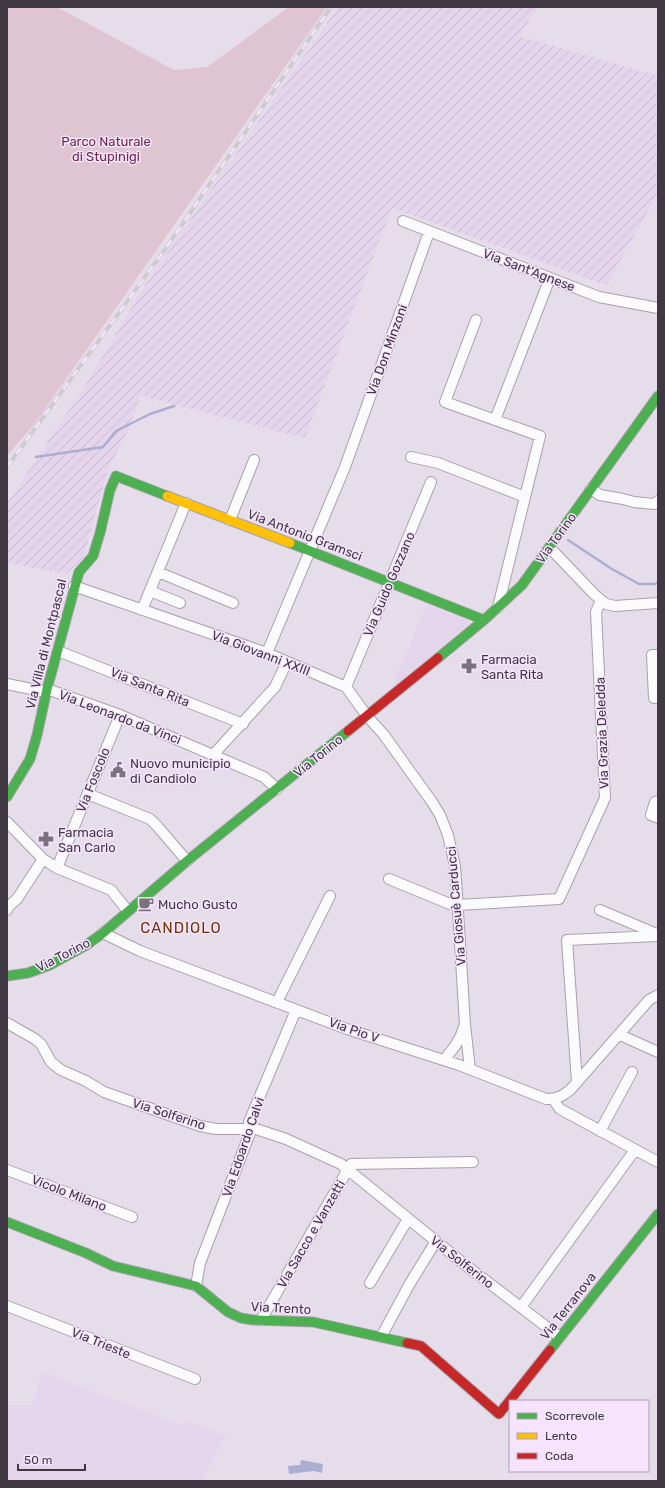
<svg xmlns="http://www.w3.org/2000/svg" width="665" height="1488" font-family="Rubik,sans-serif">
	<defs>
		<pattern id="industrial-furrows" width="10" height="10" patternUnits="userSpaceOnUse"><rect width="10" height="10" fill="#e5d5ec"/><path d="M-1 1l2-2M0 10L10 0M9 11l2-2" fill="none" stroke="#c6b8cc"/></pattern>
	</defs>
	<rect width="100%" height="100%" fill="#e6ddea"/>
	<path fill="#e5d5ec" d="M 427,605 L 471,622 L 391,688 Z
		M 41,1372 L 184,1426 L 186,1421 L 226,1436 L 201,1481 L 7,1481 L 7,1405 L 33,1405 Z"/>
	<path fill="url(#industrial-furrows)" d="M 338,7 L 538,7 L 519,36 L 658,76 L 658,194 L 607,284 L 600,283 L 392,208 L 305,438 L 141,396 L 126,435 L 107,473 L 84,556 L 67,574 L 7,563 L 7,503 L 84,387 L 148,280 Z"/>
	<path fill="#dfc4d2" d="M 7,7 L 57,7 L 174,70 L 207,67 L 289,7 L 327,7 L 36,422 L 7,456 Z"/>
	<path fill="#abadd2" d="M 301,1460 L 323,1464 L 322,1473 L 314,1471 L 289,1474 L 288,1466 L 300,1465 Z"/>
	<g fill="none" stroke-linecap="round" stroke-linejoin="round">
		<path stroke="#abadd2" stroke-width="2.5" d="M 36,457 L 103,447 L 116,431 L 150,414 L 174,406
			M 568,540 L 612,569 L 639,584 L 655,584 L 658,582"/>
		<defs>
			<path id="street" d="M 403,221 L 599,297 L 658,308
				M 476,320 L 445,402 L 540,436 L 498,607
				M 495,420 L 550,278
				M 411,457 L 438,463 L 525,497
				M 591,489 L 600,495 L 623,499 L 634,502 L 654,504 L 658,501
				M 230,520 L 254,460
				M 550,548 L 594,594 L 606,604 L 615,606 L 658,603
				M 158,572 L 233,603
				M 74,586 L 267,653 L 346,687 L 367,716 L 384,735 L 432,802 L 440,815 L 448,835 L 455,866 L 457,895 L 465,1025 L 470,1069
				M 150,591 L 180,603
				M 142,610 L 186,503
				M 58,651 L 243,724
				M 267,653 L 345,467 L 429,232
				M 658,655 L 652,655 L 654,698 L 658,698
				M 7,684 L 46,692
				M 346,687 L 431,482
				M 47,689 L 120,715 L 264,777 L 277,789
				M 213,755 L 275,687 L 287,662
				M 88,794 L 150,819 L 158,827 L 187,861
				M 658,801 L 655,802 L 651,815 L 658,818
				M 7,822 L 43,859 L 57,868 L 111,890 L 128,911
				M 57,868 L 120,715
				M 389,879 L 450,904 L 458,905 L 559,899 L 605,798 L 596,612 L 601,600
				M 7,910 L 8,907 L 17,899 L 43,859
				M 600,910 L 657,934
				M 103,933 L 140,951 L 347,1029 L 459,1065 L 546,1099 C 557,1099 563,1096 571,1089 L 649,1000 L 658,995
				M 277,1002 L 330,896
				M 7,1023 L 35,1039 L 41,1044 L 51,1062 L 61,1070 L 86,1081 L 104,1092 L 200,1126 L 216,1129 L 256,1129 L 286,1139 L 341,1164 L 464,1264 L 560,1337
				M 620,1035 L 658,1052
				M 444,1060 C 453,1049 460,1041 464,1027
				M 577,1082 L 567,940 L 658,936
				M 553,1099 L 560,1109 L 658,1162
				M 600,1131 L 632,1072
				M 7,1170 L 132,1217
				M 370,1283 L 408,1219
				M 196,1286 L 200,1263 L 250,1133 L 249,1122 L 296,1010
				M 7,1306 L 195,1379
				M 521,1307 L 635,1150
				M 261,1320 L 351,1164 L 473,1162
				M 381,1337 L 409,1285 L 436,1241"/>
			<path id="fast" d="M 290,543 L 484,620
				M 438,658 L 484,620 L 522,585 L 658,396
				M 7,797 L 30,759 L 37,735 L 47,689 L 79,572 L 93,556 L 100,533 L 110,490 L 116,476 L 167,496
				M 7,976 L 28,973 L 50,965 L 85,946 L 103,933 L 187,861 L 348,731
				M 7,1222 L 86,1253 L 113,1266 L 196,1286 L 228,1312 L 241,1318 L 253,1320 L 313,1322 L 407,1343
				M 550,1350 L 658,1214"/>
			<path id="slow" d="M 167,496 L 290,543"/>
			<path id="jam" d="M 348,731 L 438,658
				M 407,1343 L 421,1346 L 499,1414 L 550,1350"/>
		</defs>
		<use href="#street" stroke="#a8a1ab" stroke-width="12"/>
		<use href="#fast" stroke="#a8a1ab" stroke-width="11"/>
		<use href="#slow" stroke="#a8a1ab" stroke-width="11"/>
		<use href="#jam" stroke="#a8a1ab" stroke-width="11"/>
		<use href="#street" stroke="#fbfafc" stroke-width="10"/>
		<use href="#fast" stroke="#4caf50" stroke-width="9"/>
		<use href="#slow" stroke="#ffc107" stroke-width="9"/>
		<use href="#jam" stroke="#c62828" stroke-width="9"/>
		<defs>
			<path id="rail" d="M 7,467 L 166,248 L 331,7"/>
		</defs>
		<use href="#rail" stroke="#cdcbcf" stroke-width="4"/>
		<use href="#rail" stroke="#f6e4fe" stroke-width="2.5" stroke-dasharray="8" stroke-linecap="butt"/>
	</g>
	<defs>
		<symbol id="pharmacy-bare" viewBox="-9 -9 18 18"><path d="M-2-6h4v4h4v4h-4v4h-4v-4h-4v-4h4Z" fill="#7a727d" stroke="#f6e4fe" stroke-width="2.5" paint-order="stroke"/></symbol>
		<symbol id="civic-bare" viewBox="-9 -9 18 18"><path d="M-.6-6.5H3V-4.5H.6V-3L4-1V1h2V6H-6V1h2V-1L-.6-3ZM-1.2 2.5V6h2.4V2.5Z" fill="#7a727d" stroke="#f6e4fe" stroke-width="2.5" paint-order="stroke"/></symbol>
		<symbol id="cafe-bare" viewBox="-9 -9 18 18"><path d="M-5.5-4.5H6V0H3Q3 3.5 0 3.5H-2.5Q-5.5 3.5-5.5 0ZM3-3.2v2h1.7v-2ZM-6 4.5H4V6H-6Z" fill="#7a727d" stroke="#f6e4fe" stroke-width="2.5" paint-order="stroke"/></symbol>
	</defs>
	<g fill-rule="evenodd">
		<use href="#pharmacy-bare" x="458" y="655" width="22" height="22"/>
		<use href="#civic-bare" x="107" y="759" width="22" height="22"/>
		<use href="#pharmacy-bare" x="35" y="828" width="22" height="22"/>
		<use href="#cafe-bare" x="135" y="893" width="22" height="22"/>
	</g>
	<g text-anchor="middle" dominant-baseline="central" stroke-width="3" stroke-linejoin="round" paint-order="stroke">
		<g font-size="13" fill="#6e2c49" stroke="#f6e4fe">
			<text x="106" y="141">Parco Naturale<tspan x="106" dy="15">di Stupinigi</tspan></text>
		</g>
		<g font-size="13" fill="#403943" stroke="#f6e4fe">
			<text transform="translate(529 270) rotate(21)">Via Sant'Agnese</text>
			<text transform="translate(387 350) rotate(-70)">Via Don Minzoni</text>
			<text transform="translate(305 535) rotate(21)">Via Antonio Gramsci</text>
			<text transform="translate(556 538) rotate(-54)">Via Torino</text>
			<text transform="translate(389 584) rotate(-67)">Via Guido Gozzano</text>
			<text transform="translate(46 644) rotate(-76)">Via Villa di Montpascal</text>
			<text transform="translate(261 653) rotate(21)">Via Giovanni XXIII</text>
			<text transform="translate(150 687) rotate(22)">Via Santa Rita</text>
			<text transform="translate(120 717) rotate(21)">Via Leonardo da Vinci</text>
			<text transform="translate(602 733) rotate(-92)">Via Grazia Deledda</text>
			<text transform="translate(318 756) rotate(-39)">Via Torino</text>
			<text transform="translate(93 780) rotate(-68)">Via Foscolo</text>
			<text transform="translate(456 906) rotate(-95)">Via Giosuè Carducci</text>
			<text transform="translate(63 955) rotate(-27)">Via Torino</text>
			<text transform="translate(354 1030) rotate(19)">Via Pio V</text>
			<text transform="translate(169 1114) rotate(18)">Via Solferino</text>
			<text transform="translate(243 1147) rotate(-71)">Via Edoardo Calvi</text>
			<text transform="translate(69 1193) rotate(21)">Vicolo Milano</text>
			<text transform="translate(311 1234) rotate(-60)">Via Sacco e Vanzetti</text>
			<text transform="translate(462 1262) rotate(38)">Via Solferino</text>
			<text transform="translate(568 1306) rotate(-52)">Via Terranova</text>
			<text transform="translate(281 1308) rotate(3)">Via Trento</text>
			<text transform="translate(101 1343) rotate(22)">Via Trieste</text>
		</g>
		<g font-size="13" fill="#403943" stroke="#f6e4fe" text-anchor="start">
			<text x="481" y="659">Farmacia<tspan x="481" dy="15">Santa Rita</tspan></text>
			<text x="130" y="763">Nuovo municipio<tspan x="130" dy="15">di Candiolo</tspan></text>
			<text x="58" y="832">Farmacia<tspan x="58" dy="15">San Carlo</tspan></text>
			<text x="158" y="904">Mucho Gusto</text>
		</g>
		<g font-size="15" letter-spacing="1" fill="#6e3301" stroke="#f6e4fe">
			<text x="181" y="928">CANDIOLO</text>
		</g>
	</g>
	<rect width="665" height="1488" fill="none" stroke="#403943" stroke-width="16"/>
	<rect x="509" y="1400" width="140" height="72" fill="#f6e4fe" stroke="#ada0b3"/>
	<rect x="517" y="1413" width="20" height="6" fill="#4caf50" stroke="#ada0b3"/>
	<text x="545" y="1420" font-size="12" fill="#403943">Scorrevole</text>
	<rect x="517" y="1433" width="20" height="6" fill="#ffc107" stroke="#ada0b3"/>
	<text x="545" y="1440" font-size="12" fill="#403943">Lento</text>
	<rect x="517" y="1453" width="20" height="6" fill="#c62828" stroke="#ada0b3"/>
	<text x="545" y="1460" font-size="12" fill="#403943">Coda</text>
	<path d="M18 1464v6h67v-6" fill="none" stroke="#403943" stroke-width="2"/>
	<text x="24" y="1464" font-size="12" fill="#403943" stroke="#f6e4fe" stroke-width="3" paint-order="stroke">50 m</text>
</svg>
